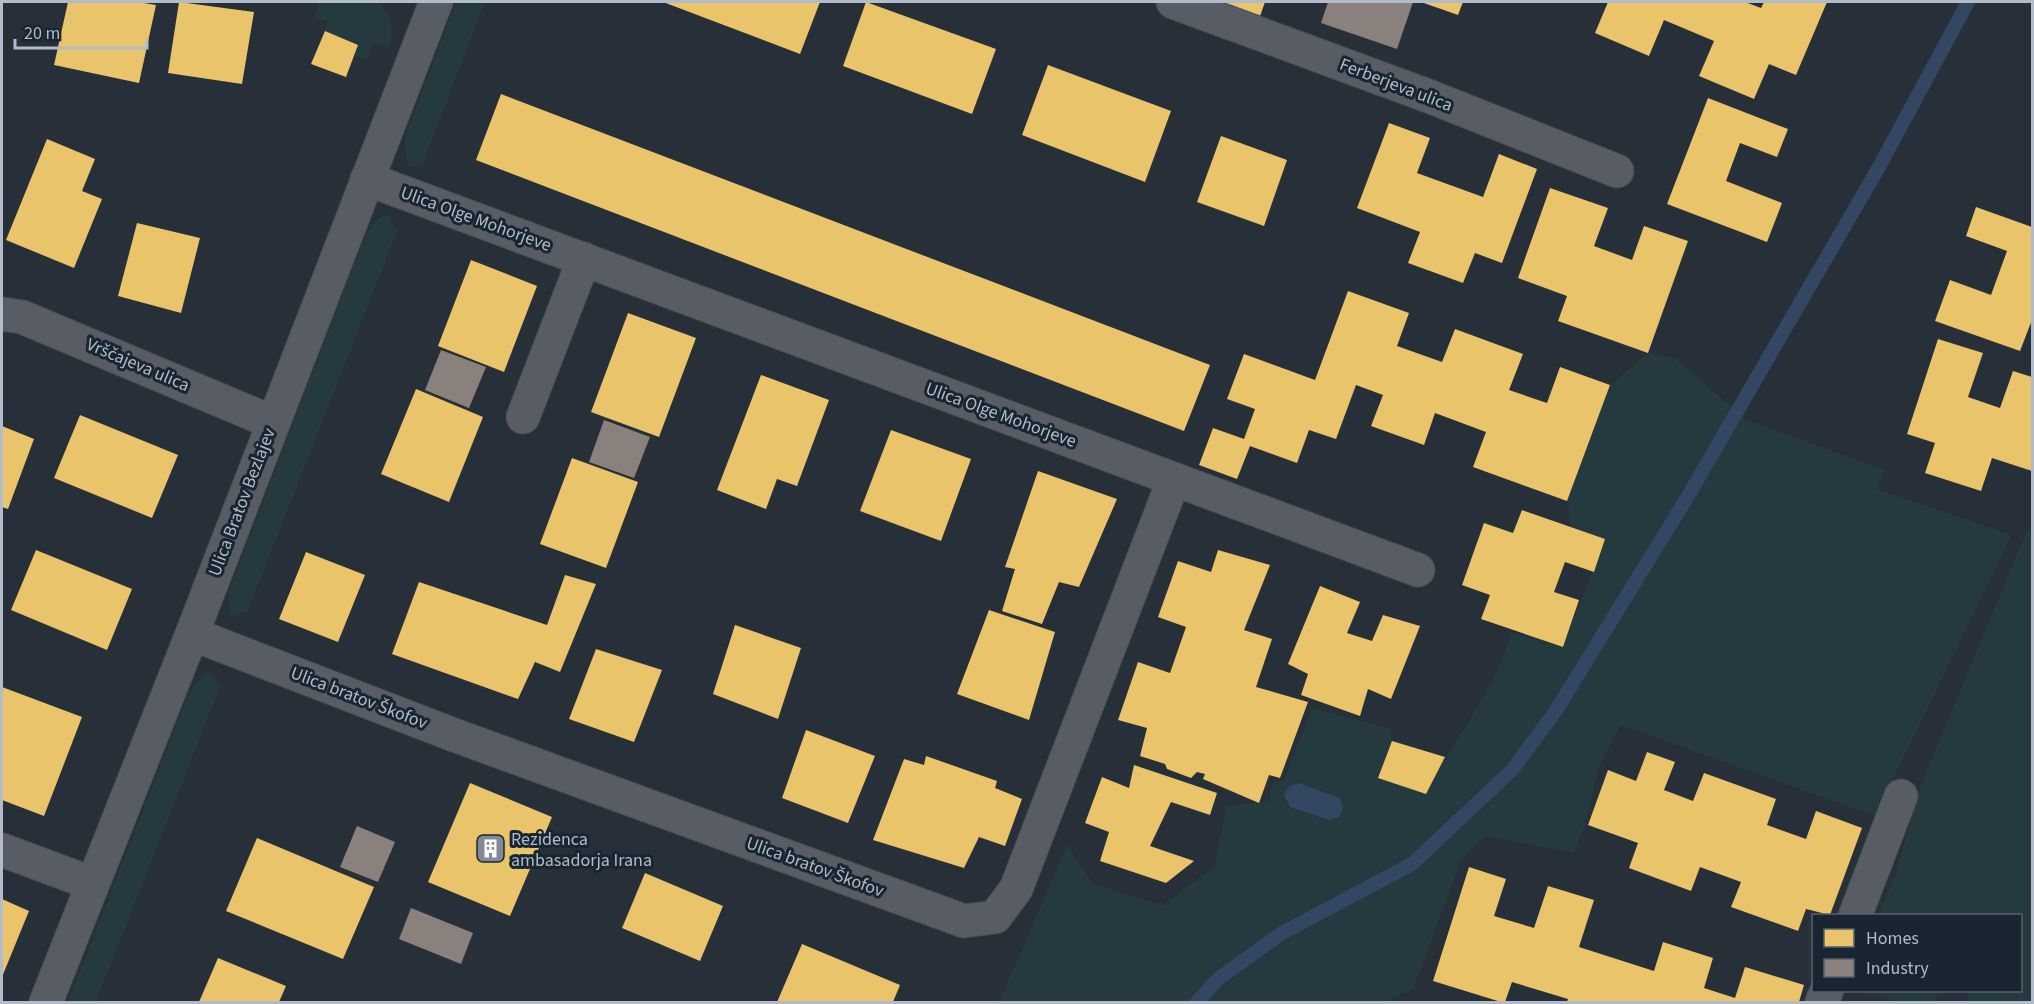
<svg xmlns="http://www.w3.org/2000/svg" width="2034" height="1004" font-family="'Source Sans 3',sans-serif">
	<rect width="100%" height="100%" fill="#272f38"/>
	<path fill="#243a3e" d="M 319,2 L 377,2 C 392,14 396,29 388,47 L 373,43 L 367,60 L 355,56 L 358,45 L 325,31 L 327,21 L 315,18 Z
		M 456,2 L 485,2 L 422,166 L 409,166 L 405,152 L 405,137 Z
		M 387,213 L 397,232 L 248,611 L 230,617 L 228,593 L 365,236 L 374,222 Z
		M 1648,353 L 1675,358 L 1747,420 L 1885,470 L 1876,489 L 2012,535 L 1875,816 L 1621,725 L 1598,770 L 1585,826 L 1574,853 L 1486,836 L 1461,860 L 1414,988 L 1385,1002 L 999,1002 L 1067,845 L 1093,884 L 1163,905 L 1215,866 L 1226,806 L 1269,801 L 1273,781 L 1284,780 L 1312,708 L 1391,729 L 1392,741 L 1378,777 L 1426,794 C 1453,740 1495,691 1511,633 L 1563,647 L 1605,539 L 1571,527 L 1567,501 L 1610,385 Z
		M 2027,530 L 2032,532 L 2032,1002 L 1967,1002 L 1969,991 L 2020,990 L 2020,916 L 1878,916 L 1896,873 L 1921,784 Z
		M 208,671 L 221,685 L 96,1002 L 68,1002 L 190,690 Z
		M 1858,991 L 1939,990 L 1939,991 L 1935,1002 L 1902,1002 Z"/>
	<path fill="#334762" d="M 1298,783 L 1340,798 L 1343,808 L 1339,817 L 1329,820 L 1290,807 L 1284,795 L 1288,787 Z"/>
	<path fill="#e9c46a" d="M 68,2 L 138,2 L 156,5 L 139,83 L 54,65 Z
		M 179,2 L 254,12 L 242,84 L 168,73 Z
		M 663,2 L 820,2 L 800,54 Z
		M 866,2 L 996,49 L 972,114 L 843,66 Z
		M 1207,2 L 1265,2 L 1259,19 Z
		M 1421,2 L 1463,2 L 1458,15 Z
		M 1608,2 L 1745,2 L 1761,8 L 1764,2 L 1827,2 L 1796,75 L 1769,64 L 1754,99 L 1699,76 L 1714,41 L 1664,20 L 1649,56 L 1595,33 Z
		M 325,31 L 358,45 L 346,77 L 311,64 Z
		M 1048,65 L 1171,111 L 1145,182 L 1022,135 Z
		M 501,94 L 1210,365 L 1184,431 L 476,160 Z
		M 1708,98 L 1788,129 L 1777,157 L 1740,143 L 1726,181 L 1782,203 L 1767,242 L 1667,204 Z
		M 1389,123 L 1430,138 L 1417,173 L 1483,197 L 1499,154 L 1537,169 L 1502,263 L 1475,253 L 1463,283 L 1408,263 L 1420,232 L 1357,208 Z
		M 1221,136 L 1287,160 L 1264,226 L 1197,202 Z
		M 47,139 L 95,159 L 82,191 L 102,199 L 74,268 L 6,240 Z
		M 1550,188 L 1608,208 L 1594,246 L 1632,260 L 1644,226 L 1688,241 L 1648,353 L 1558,321 L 1567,296 L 1518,278 Z
		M 1976,207 L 2032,227 L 2032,320 L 2020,351 L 1935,321 L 1950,280 L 1991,295 L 2007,251 L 1966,236 Z
		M 137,223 L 200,238 L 181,313 L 118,296 Z
		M 471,260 L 537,286 L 504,372 L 438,346 Z
		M 1348,291 L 1409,313 L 1397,346 L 1442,362 L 1455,329 L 1523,354 L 1509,390 L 1547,403 L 1560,367 L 1610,385 L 1567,501 L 1473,467 L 1486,432 L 1435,413 L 1424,445 L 1371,426 L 1383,395 L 1356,385 L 1336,439 L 1309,430 L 1297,463 L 1250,446 L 1237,479 L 1199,465 L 1213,428 L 1244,439 L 1255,409 L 1227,399 L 1244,354 L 1315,380 Z
		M 628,313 L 696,338 L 659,437 L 591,412 Z
		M 1938,339 L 1983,353 L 1968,397 L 2000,408 L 2013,371 L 2032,377 L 2032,471 L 1992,458 L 1981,491 L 1925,473 L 1935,443 L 1907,434 Z
		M 761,375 L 829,400 L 797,486 L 777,479 L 766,509 L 717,490 Z
		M 416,389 L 483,417 L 449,502 L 381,474 Z
		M 80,415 L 178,455 L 152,518 L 54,478 Z
		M 2,426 L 34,439 L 8,509 L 2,507 Z
		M 891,430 L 971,459 L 941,541 L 860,511 Z
		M 572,458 L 638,482 L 606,568 L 540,544 Z
		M 1038,471 L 1117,499 L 1079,587 L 1059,582 L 1042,624 L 1002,611 L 1015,569 L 1005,567 Z
		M 1522,510 L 1605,539 L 1594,572 L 1565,562 L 1554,592 L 1579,600 L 1563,647 L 1481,619 L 1490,595 L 1462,585 L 1484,523 L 1513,533 Z
		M 36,550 L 132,589 L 107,650 L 11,610 Z
		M 1218,550 L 1270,565 L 1244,630 L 1272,639 L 1256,687 L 1308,702 L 1280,778 L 1269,775 L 1259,803 L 1203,779 L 1205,774 L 1197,772 L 1191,778 L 1167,769 L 1165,764 L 1140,756 L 1147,728 L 1118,720 L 1138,662 L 1170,673 L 1186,627 L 1158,617 L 1178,561 L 1211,572 Z
		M 306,552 L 365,575 L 338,642 L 279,619 Z
		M 565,575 L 596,584 L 560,672 L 535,662 L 518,699 L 392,654 L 419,582 L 547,625 Z
		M 1320,586 L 1360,602 L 1347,633 L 1372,641 L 1383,615 L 1420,626 L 1391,699 L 1368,689 L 1360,716 L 1301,695 L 1308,674 L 1288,664 Z
		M 989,610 L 1055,632 L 1029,720 L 957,694 Z
		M 735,625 L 801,648 L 778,719 L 713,694 Z
		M 596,649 L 662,670 L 634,742 L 569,719 Z
		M 2,687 L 82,717 L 44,816 L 2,800 Z
		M 806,730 L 875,756 L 848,823 L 782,798 Z
		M 1392,741 L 1445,757 L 1426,794 L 1378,778 Z
		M 1647,752 L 1675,762 L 1664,790 L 1693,801 L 1704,773 L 1776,799 L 1767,825 L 1806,839 L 1816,811 L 1862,828 L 1830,915 L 1806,909 L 1798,931 L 1731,907 L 1741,882 L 1700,867 L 1691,891 L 1629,868 L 1638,843 L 1588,825 L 1608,770 L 1636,781 Z
		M 926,756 L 997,781 L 995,788 L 1022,799 L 1005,846 L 979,837 L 964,868 L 873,840 L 904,759 L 924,765 Z
		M 1134,765 L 1217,793 L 1210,815 L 1171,802 L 1150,846 L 1194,861 L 1166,883 L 1100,861 L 1109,832 L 1085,823 L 1102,777 L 1129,788 Z
		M 470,783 L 552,817 L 510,916 L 428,882 Z
		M 257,838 L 374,887 L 343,959 L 226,911 Z
		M 1469,867 L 1506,879 L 1494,916 L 1534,928 L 1548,886 L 1594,900 L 1579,947 L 1654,971 L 1663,942 L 1713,958 L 1704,988 L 1735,998 L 1745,967 L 1804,985 L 1799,1002 L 1567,1002 L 1568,999 L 1512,982 L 1505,1002 L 1501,1002 L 1433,981 Z
		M 645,873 L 723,906 L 700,961 L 622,928 Z
		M 2,899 L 29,911 L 2,977 Z
		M 802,944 L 900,985 L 893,1002 L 777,1002 Z
		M 218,958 L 286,986 L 279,1002 L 199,1002 Z"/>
	<path fill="#8a817c" d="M 1328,2 L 1413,2 L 1397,49 L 1321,23 Z
		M 441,350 L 486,367 L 469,408 L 425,390 Z
		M 604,420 L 650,437 L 634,478 L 589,462 Z
		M 357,826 L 395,842 L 378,882 L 340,867 Z
		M 411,908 L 473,933 L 461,964 L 399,939 Z"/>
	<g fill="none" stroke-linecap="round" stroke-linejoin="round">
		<path stroke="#334762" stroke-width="14" d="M 1197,1002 L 1218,979 L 1282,933 L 1412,864 L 1512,770 L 1555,712 L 1685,501 L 1879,167 L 1968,2"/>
		<defs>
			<path id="minor" d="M 1173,2 L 1431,97 L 1617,171
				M 367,179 L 1418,570
				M 2,314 L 22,317 L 272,422
				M 523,417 L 584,259
				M 192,634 L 454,735 L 964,921 L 995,917 L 1016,889 L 1174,479
				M 2,850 L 91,883
				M 1855,916 L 1901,796
				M 46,1002 L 192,634 L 436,2
				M 1822,1002 L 1827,990"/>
		</defs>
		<use href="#minor" stroke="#464b52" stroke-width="35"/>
		<use href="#minor" stroke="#585d65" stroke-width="33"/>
	</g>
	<defs>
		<symbol id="building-square" viewBox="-11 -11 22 22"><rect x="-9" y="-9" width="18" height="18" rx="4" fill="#818a96" stroke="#1a2532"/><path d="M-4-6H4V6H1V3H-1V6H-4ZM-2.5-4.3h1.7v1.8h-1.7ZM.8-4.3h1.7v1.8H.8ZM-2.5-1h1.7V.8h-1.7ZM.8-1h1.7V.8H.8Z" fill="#fff"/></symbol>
	</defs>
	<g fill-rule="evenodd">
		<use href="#building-square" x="474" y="832" width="33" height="33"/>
	</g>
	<g text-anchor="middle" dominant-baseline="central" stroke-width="6" stroke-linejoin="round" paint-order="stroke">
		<g font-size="18" fill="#b1bbc9" stroke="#1a2532">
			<text transform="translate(1396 85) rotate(21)">Ferberjeva ulica</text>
			<text transform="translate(476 219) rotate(20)">Ulica Olge Mohorjeve</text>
			<text transform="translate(138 365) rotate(23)">Vrščajeva ulica</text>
			<text transform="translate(1001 415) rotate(20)">Ulica Olge Mohorjeve</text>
			<text transform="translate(242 502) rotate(-69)">Ulica Bratov Bezlajev</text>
			<text transform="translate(359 698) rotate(21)">Ulica bratov Škofov</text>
			<text transform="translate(815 867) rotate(20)">Ulica bratov Škofov</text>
		</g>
		<g font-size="18" fill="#b1bbc9" stroke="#1a2532" text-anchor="start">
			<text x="511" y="839">Rezidenca<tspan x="511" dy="21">ambasadorja Irana</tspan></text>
		</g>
	</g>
	<rect width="2034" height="1004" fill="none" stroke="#b1bbc9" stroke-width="6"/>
	<rect x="1812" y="914" width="210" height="78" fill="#1a2532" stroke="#56616e" stroke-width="1.5"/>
	<rect x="1824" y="929" width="30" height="18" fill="#e9c46a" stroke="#56616e" stroke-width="1.5"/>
	<text x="1866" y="944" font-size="18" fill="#b1bbc9">Homes</text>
	<rect x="1824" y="959" width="30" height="18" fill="#8a817c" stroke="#56616e" stroke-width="1.5"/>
	<text x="1866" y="974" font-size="18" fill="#b1bbc9">Industry</text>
	<path d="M15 39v9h132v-9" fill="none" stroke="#b1bbc9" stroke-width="3"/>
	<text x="24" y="39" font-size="18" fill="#b1bbc9" stroke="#1a2532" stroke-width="4.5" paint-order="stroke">20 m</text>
</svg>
